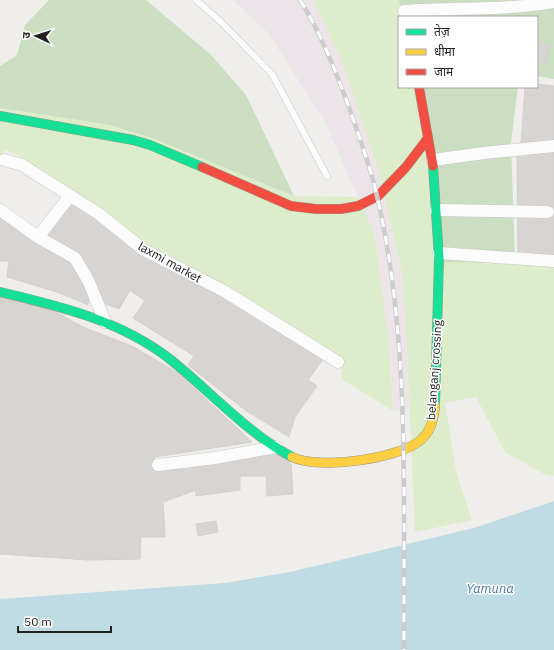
<svg xmlns="http://www.w3.org/2000/svg" width="554" height="650" font-family="'IBM Plex Sans','Noto Sans Devanagari',sans-serif">
	<rect width="100%" height="100%" fill="#f0eeeb"/>
	<path fill="#ede4e9" d="M 233,0 L 313,0 L 344,66 L 378,170 L 402,273 L 410,409 L 393,411 L 389,343 L 375,236 L 323,118 L 268,33 Z"/>
	<path fill="#ddeccb" d="M 313,0 L 406,0 L 399,0 L 402,17 L 399,17 L 399,87 L 415,87 L 515,263 L 554,264 L 554,476 L 544,474 L 505,452 L 476,397 L 445,403 L 456,471 L 472,520 L 415,532 L 408,371 L 402,273 L 378,170 L 344,66 Z
		M 0,108 L 110,125 L 152,138 L 294,196 L 358,197 L 375,236 L 389,343 L 393,411 L 343,380 L 339,356 L 148,247 L 101,208 L 23,158 L 5,150 L 0,156 Z"/>
	<path fill="#cbdec1" d="M 49,0 L 146,0 L 210,54 L 246,95 L 294,196 L 152,138 L 110,125 L 0,108 L 0,66 L 17,55 L 25,25 Z
		M 399,0 L 554,0 L 554,79 L 537,76 L 537,17 L 402,17 Z
		M 415,87 L 518,87 L 511,143 L 515,263 L 436,262 L 429,163 Z"/>
	<path fill="#bfdbe3" d="M 554,501 L 554,650 L 0,650 L 0,599 L 225,583 L 290,572 L 474,528 Z"/>
	<path fill="#d7d4d2" stroke="#d3d0cc" d="M 537,42 L 550,45 L 546,63 L 537,61 Z
		M 537,84 L 554,86 L 554,142 L 521,144 L 525,87 L 537,87 Z
		M 554,150 L 554,258 L 518,255 L 517,153 Z
		M 71,202 L 324,358 L 308,380 L 317,386 L 295,417 L 289,437 L 245,410 L 188,365 L 194,356 L 133,318 L 145,301 L 130,290 L 119,309 L 101,302 L 77,254 L 48,235 Z
		M 0,215 L 73,262 L 89,292 L 88,305 L 57,292 L 7,277 L 9,261 L 0,261 Z
		M 0,298 L 52,310 L 83,327 L 134,347 L 178,373 L 252,442 L 154,457 L 156,471 L 275,453 L 291,464 L 293,494 L 267,496 L 266,476 L 240,476 L 240,490 L 196,496 L 196,490 L 163,502 L 165,537 L 141,537 L 140,559 L 88,560 L 0,554 Z
		M 216,521 L 218,532 L 198,536 L 196,524 Z"/>
	<g fill="none" stroke-linecap="round" stroke-linejoin="round">
		<defs>
			<path id="lane" d="M 196,0 L 220,21 L 272,74 L 327,176"/>
			<path id="street" d="M 404,11 C 454,7 505,11 554,2
				M 4,160 L 22,165 L 99,214 L 144,250 L 224,291 L 338,362
				M 433,160 L 484,153 L 554,146
				M 0,210 L 38,237 L 75,258 L 89,282 L 105,322
				M 436,210 L 548,212
				M 38,237 L 70,196
				M 439,253 L 554,261
				M 158,465 L 215,458 L 276,447"/>
			<path id="fast" d="M 0,116 L 133,140 L 150,145 L 202,167
				M 433,166 L 439,258 L 435,405
				M 0,292 C 60,306 122,321 171,360 C 211,392 247,433 292,457"/>
			<path id="slow" d="M 292,457 C 319,470 401,459 422,439 C 432,429 434,417 435,405"/>
			<path id="jam" d="M 419,87 L 433,166
				M 202,167 L 291,206 L 316,209 L 341,209 L 358,206 L 378,196 L 406,167 L 428,138"/>
		</defs>
		<use href="#lane" stroke="#c9c8c7" stroke-width="7"/>
		<use href="#street" stroke="#c9c8c7" stroke-width="13"/>
		<use href="#fast" stroke="#999a82" stroke-width="10"/>
		<use href="#slow" stroke="#999a82" stroke-width="10"/>
		<use href="#jam" stroke="#999a82" stroke-width="10"/>
		<use href="#lane" stroke="#fdfcfc" stroke-width="6"/>
		<use href="#street" stroke="#fdfcfc" stroke-width="12"/>
		<use href="#fast" stroke="#16e098" stroke-width="9"/>
		<use href="#slow" stroke="#ffcf43" stroke-width="9"/>
		<use href="#jam" stroke="#f24e42" stroke-width="9"/>
		<defs>
			<path id="rail" d="M 300,0 C 322,35 338,76 352,116 C 361,142 371,169 377,196 C 411,341 403,501 404,650"/>
		</defs>
		<use href="#rail" stroke="#ccc" stroke-width="4.5"/>
		<use href="#rail" stroke="#fff" stroke-width="3" stroke-dasharray="9" stroke-linecap="butt"/>
	</g>
	<g text-anchor="middle" dominant-baseline="central" stroke-width="3" stroke-linejoin="round" paint-order="stroke">
		<g font-size="12" fill="#222" stroke="#fff">
			<text transform="translate(170 262) rotate(29)">laxmi market</text>
			<text transform="translate(434 370) rotate(-86)">belanganj crossing</text>
		</g>
		<g font-size="13" font-style="italic" fill="#4a7aab" stroke="#fff">
			<text x="490" y="588">Yamuna</text>
		</g>
	</g>
	<rect x="398" y="16" width="140" height="72" fill="#ffffff" stroke="#a7a7a7"/>
	<rect x="406" y="29" width="20" height="6" fill="#16e098" stroke="#a7a7a7"/>
	<text x="434" y="36" font-size="12" fill="#222222">तेज़</text>
	<rect x="406" y="49" width="20" height="6" fill="#ffcf43" stroke="#a7a7a7"/>
	<text x="434" y="56" font-size="12" fill="#222222">धीमा</text>
	<rect x="406" y="69" width="20" height="6" fill="#f24e42" stroke="#a7a7a7"/>
	<text x="434" y="76" font-size="12" fill="#222222">जाम</text>
	<g transform="translate(36 36) rotate(274)" stroke="#ffffff" stroke-width="3" paint-order="stroke">
	<path d="M0-3L7 15L0 10L-7 15Z" fill="#222222"/>
	<text y="-6" font-size="11" font-weight="bold" text-anchor="middle" fill="#222222">उ</text>
	</g>
	<path d="M18 626v6h93v-6" fill="none" stroke="#222222" stroke-width="2"/>
	<text x="24" y="626" font-size="12" fill="#222222" stroke="#ffffff" stroke-width="3" paint-order="stroke">50 m</text>
</svg>
